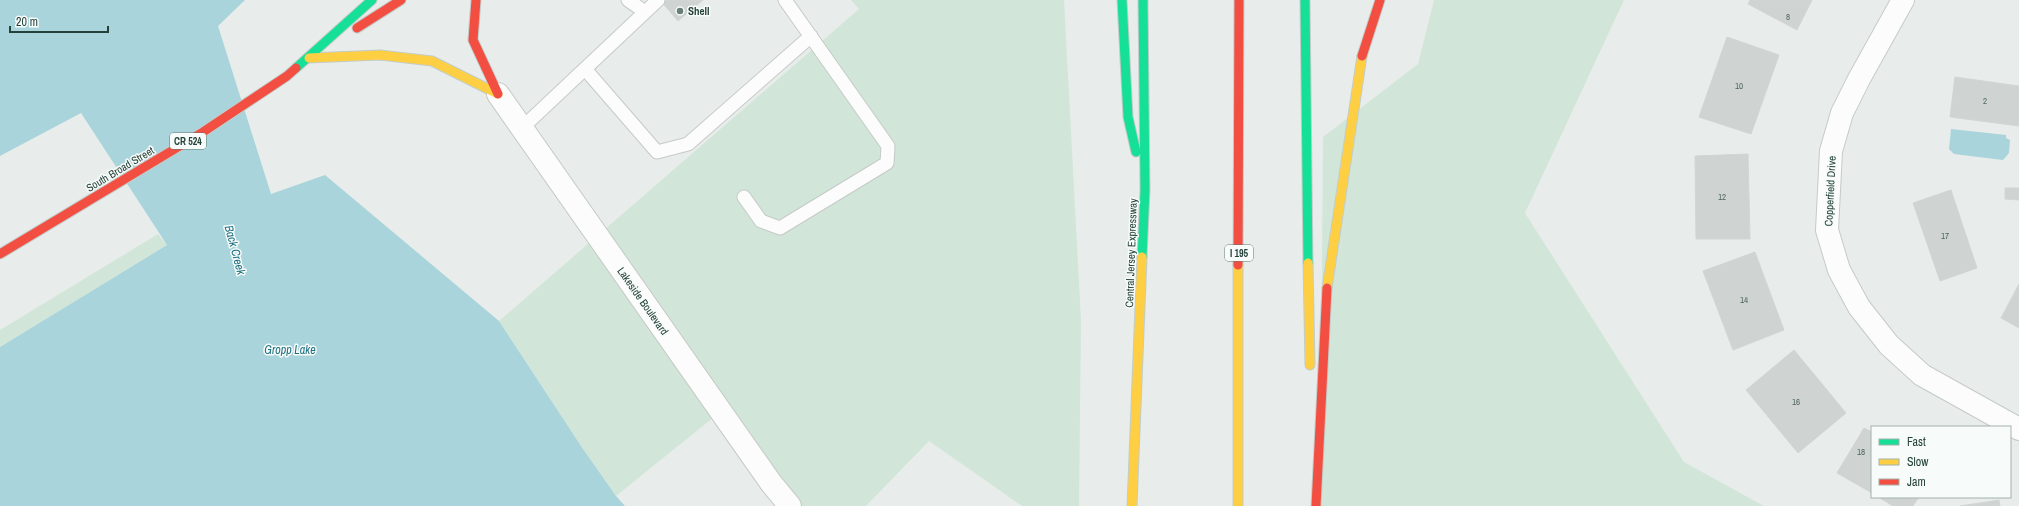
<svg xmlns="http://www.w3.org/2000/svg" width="2019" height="506" font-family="'Archivo Narrow',sans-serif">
	<rect width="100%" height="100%" fill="#e8edeb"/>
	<path fill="#d1e6d8" d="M 851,0 L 1064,0 L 1081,320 L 1079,506 L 1022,506 L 929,441 L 866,506 L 780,506 L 714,417 L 616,496 L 581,446 L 499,321 L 859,9 Z
		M 1434,0 L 1624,0 L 1525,213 L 1684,462 L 1764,506 L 1320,506 L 1323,137 L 1418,64 Z
		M 158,234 L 167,245 L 0,347 L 0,330 Z"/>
	<path fill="#a9d4db" d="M 0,0 L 245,0 L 218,26 L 271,194 L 325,175 L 499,321 L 581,446 L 616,496 L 625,506 L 0,506 L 0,347 L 167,245 L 81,113 L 0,156 Z
		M 1951,129 L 2006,135 L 2006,138 L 2010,140 L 2009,153 L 2003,160 L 1954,154 L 1949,149 Z"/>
	<path fill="#cfd4d2" stroke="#d1d6d4" d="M 660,0 L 703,0 L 678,21 Z
		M 1750,0 L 1812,0 L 1797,30 L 1748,4 Z
		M 1727,37 L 1779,55 L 1751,134 L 1699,117 Z
		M 1955,77 L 2019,86 L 2019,126 L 1950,117 Z
		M 1748,154 L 1750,239 L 1696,239 L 1695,156 Z
		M 2005,188 L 2019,188 L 2019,200 L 2005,199 Z
		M 1951,190 L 1977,268 L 1940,281 L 1913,203 Z
		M 1755,252 L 1784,330 L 1733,350 L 1703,271 Z
		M 2019,284 L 2019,328 L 2001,318 Z
		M 1794,350 L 1846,413 L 1798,453 L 1746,390 Z
		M 1864,428 L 1872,432 L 1872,493 L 1837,473 Z
		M 1878,497 L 1919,497 L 1913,506 L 1893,506 Z
		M 1999,500 L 2000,506 L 1960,506 Z"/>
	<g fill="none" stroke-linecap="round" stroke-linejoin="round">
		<defs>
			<path id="lane" d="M 628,0 L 645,12
				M 585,69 L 657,152 L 688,144 L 811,36
				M 522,128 L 658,0
				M 744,197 L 761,221 L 780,228 L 887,163 L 888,146 L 785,0"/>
			<path id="street" d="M 1903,0 L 1859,79 L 1842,113 L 1831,151 L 1827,230 L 1839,270 L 1859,307 L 1889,345 L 1922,375 L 2019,429
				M 498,94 L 771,483 L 790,506"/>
			<path id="fast" d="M 1122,0 L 1128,117 L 1136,152
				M 1305,0 L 1308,263
				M 296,68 L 372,0
				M 1142,257 L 1145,190 L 1143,0"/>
			<path id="slow" d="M 309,58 L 380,55 L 432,61 L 498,94
				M 1308,263 L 1310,365
				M 1327,288 L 1362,56
				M 1132,506 L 1142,257
				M 1238,506 L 1238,265"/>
			<path id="jam" d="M 476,0 L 473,40 L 498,94
				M 357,28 L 401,0
				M 1362,56 L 1380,0
				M 0,254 L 203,132 L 287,76 L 296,68
				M 1238,265 L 1239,0
				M 1316,506 L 1327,288"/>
		</defs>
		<use href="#lane" stroke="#c5cac8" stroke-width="15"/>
		<use href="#street" stroke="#c5cac8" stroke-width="24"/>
		<use href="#fast" stroke="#c3ccc9" stroke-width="11"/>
		<use href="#slow" stroke="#c3ccc9" stroke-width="11"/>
		<use href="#jam" stroke="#c3ccc9" stroke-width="11"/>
		<use href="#lane" stroke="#fcfcfc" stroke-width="13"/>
		<use href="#street" stroke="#fcfcfc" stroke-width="22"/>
		<use href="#fast" stroke="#16e098" stroke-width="9"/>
		<use href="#slow" stroke="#ffcf43" stroke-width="9"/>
		<use href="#jam" stroke="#f24e42" stroke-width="9"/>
	</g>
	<circle fill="#697e78" stroke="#f7fbf9" stroke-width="1.5" cx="680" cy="11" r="4"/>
	<g text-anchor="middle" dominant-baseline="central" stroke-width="3" stroke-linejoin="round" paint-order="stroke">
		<g font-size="9" fill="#506761">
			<text x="1788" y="17">8</text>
			<text x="1739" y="86">10</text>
			<text x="1985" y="101">2</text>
			<text x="1722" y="197">12</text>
			<text x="1945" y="236">17</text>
			<text x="1744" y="300">14</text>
			<text x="1796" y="402">16</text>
			<text x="1861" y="452">18</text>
		</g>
		<g fill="#f7fbf9" stroke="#637a73" stroke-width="1">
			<rect x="170" y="133" width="36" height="16" rx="3"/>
			<rect x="1225" y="245" width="28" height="16" rx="3"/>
		</g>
		<g font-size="10" font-weight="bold" fill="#24423a">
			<text x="188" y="141">CR 524</text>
			<text x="1239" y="253">I 195</text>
		</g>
		<g font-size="11" font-weight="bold" fill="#24423a" stroke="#f7fbf9" text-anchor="start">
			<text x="688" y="11">Shell</text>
		</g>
		<g font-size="11" fill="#24423a" stroke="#f7fbf9">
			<text transform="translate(120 169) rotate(-31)">South Broad Street</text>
			<text transform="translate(1830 191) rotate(-87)">Copperfield Drive</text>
			<text transform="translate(1131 253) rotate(-88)">Central Jersey Expressway</text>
			<text transform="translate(643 301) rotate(55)">Lakeside Boulevard</text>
		</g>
		<g font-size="12" font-style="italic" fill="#1c6f80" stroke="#f7fbf9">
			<text transform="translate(235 250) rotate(75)">Back Creek</text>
			<text x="290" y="350">Gropp Lake</text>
		</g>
	</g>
	<rect x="1871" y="426" width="140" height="72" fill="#f7fbf9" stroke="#a3b1ad"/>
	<rect x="1879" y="439" width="20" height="6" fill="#16e098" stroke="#a3b1ad"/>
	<text x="1907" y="446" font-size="12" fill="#24423a">Fast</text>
	<rect x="1879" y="459" width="20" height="6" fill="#ffcf43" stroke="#a3b1ad"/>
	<text x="1907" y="466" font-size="12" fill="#24423a">Slow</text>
	<rect x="1879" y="479" width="20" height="6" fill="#f24e42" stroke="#a3b1ad"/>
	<text x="1907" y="486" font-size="12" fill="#24423a">Jam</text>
	<path d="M10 26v6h98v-6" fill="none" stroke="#24423a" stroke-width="2"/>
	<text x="16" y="26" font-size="12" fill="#24423a" stroke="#f7fbf9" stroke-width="3" paint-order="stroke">20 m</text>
</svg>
